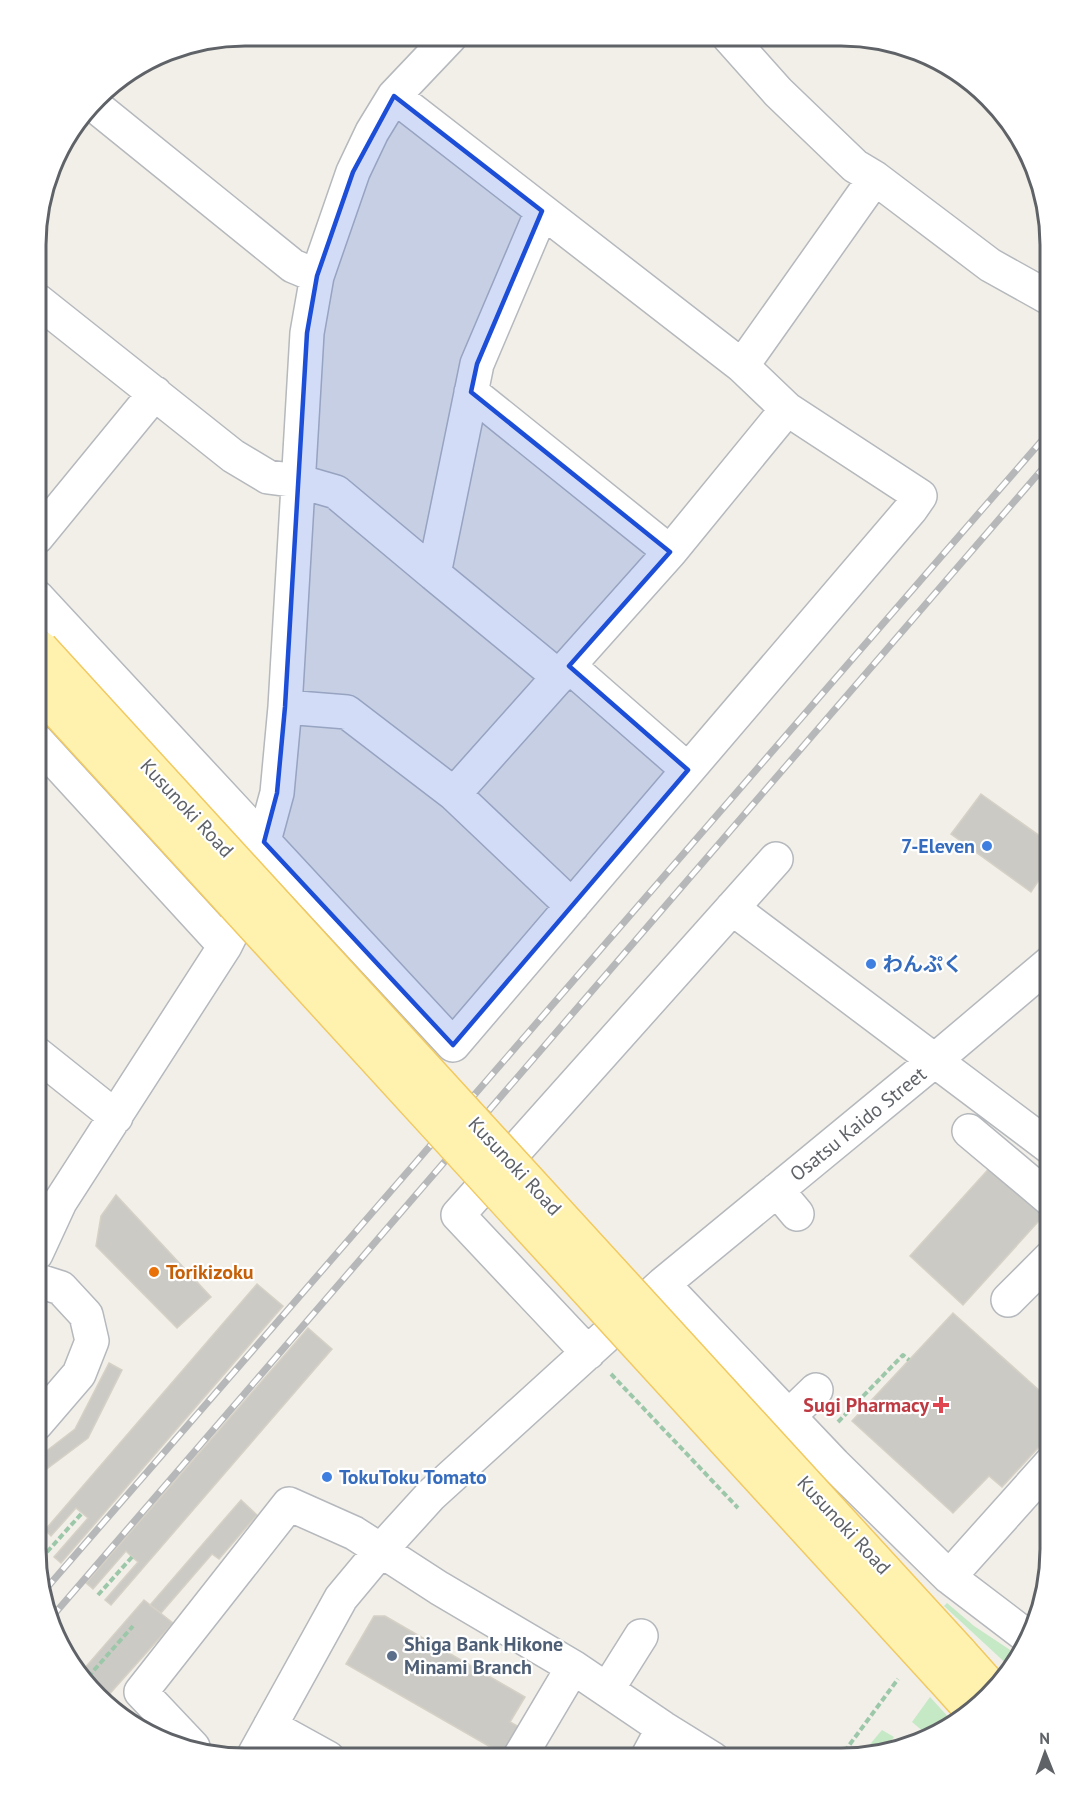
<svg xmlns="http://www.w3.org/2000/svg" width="1087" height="1795" font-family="'PT Sans','Noto Sans JP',sans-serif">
	<rect width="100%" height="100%" fill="#f1efe8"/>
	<path fill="#c5e8c5" d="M 947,1603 L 974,1626 L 1019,1656 L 1012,1669 L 944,1606 Z
		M 930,1697 L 951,1720 L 930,1737 L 912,1722 Z
		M 882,1730 L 894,1737 L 882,1751 L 861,1755 Z"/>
	<path fill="#cccac5" stroke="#d6d1c6" stroke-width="1.5" d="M 981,794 L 1051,844 L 1051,862 L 1031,892 L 951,834 Z
		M 993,1164 L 1046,1213 L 963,1305 L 910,1256 Z
		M 116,1195 L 211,1297 L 177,1328 L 96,1246 L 101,1216 Z
		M 257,1284 L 283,1306 L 61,1563 L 54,1557 L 88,1518 L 76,1508 L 51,1536 L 45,1530 Z
		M 953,1313 L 1051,1401 L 1051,1434 L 1002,1487 L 989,1476 L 953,1513 L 852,1421 Z
		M 308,1328 L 332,1349 L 111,1605 L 105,1600 L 138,1562 L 132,1557 L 126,1551 L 93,1589 L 86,1583 Z
		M 109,1363 L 122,1370 L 88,1438 L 36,1477 L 36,1459 L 75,1429 Z
		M 241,1500 L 257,1515 L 219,1559 L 212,1554 L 161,1613 L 150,1605 Z
		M 144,1600 L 173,1623 L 105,1699 L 83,1670 Z
		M 374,1616 L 385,1616 L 525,1697 L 510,1722 L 521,1728 L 506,1756 L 346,1664 Z"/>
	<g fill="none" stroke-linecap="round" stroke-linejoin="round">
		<defs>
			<path id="minor" d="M 729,37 L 778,92 L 855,166 L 875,178 L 990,265 L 1051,299
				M 94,105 L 293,266 L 317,276
				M 542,211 L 477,364 L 434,574 L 559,677
				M 38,301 L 233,456 L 268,477 L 298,481 L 336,492 L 434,574
				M 742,366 L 875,178
				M 471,392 L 670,552
				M 37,537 L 155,393
				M 37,597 L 453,1045 L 911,509 L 920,496 L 787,409 L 742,366 L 394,96
				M 569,666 L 688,770
				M 285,707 L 347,712 L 454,794 L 670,552 L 787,409
				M 37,741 L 225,946
				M 454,794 L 572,906
				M 732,908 L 1051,1148
				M 37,1054 L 116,1117
				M 969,1131 L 1051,1200
				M 777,1190 L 797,1214
				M 36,1254 L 60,1202 L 225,946 L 248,900 L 277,793 L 285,707 L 307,333 L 317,276 L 353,172 L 372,132 L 394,96 L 450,37
				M 663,1284 L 834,1464 L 949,1577 L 1029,1638
				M 1008,1300 L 1051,1257
				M 588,1353 L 458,1215 L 776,859
				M 789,1416 L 816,1390
				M 36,1424 L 79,1374 L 92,1341 L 86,1315 L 61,1288 L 36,1280
				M 949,1577 L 1051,1463
				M 607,1690 L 641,1636
				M 270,1726 L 328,1758
				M 193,1747 L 141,1692 L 289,1504 L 354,1533 L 439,1588 L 573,1667 L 663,1728 L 713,1759
				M 253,1757 L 341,1598 L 381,1550 L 431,1495 L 663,1284 L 934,1061 L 1051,962
				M 519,1758 L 573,1667
				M 647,1758 L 663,1728"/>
			<path id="major" d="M 960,1652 L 993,1689
				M 941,1677 L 968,1707"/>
		</defs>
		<use href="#minor" stroke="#b5b8bc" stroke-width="36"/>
		<use href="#major" stroke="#f2c960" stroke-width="36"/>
		<path stroke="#9cc7a9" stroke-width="4" stroke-dasharray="6 3" stroke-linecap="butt" d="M 611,1374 L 738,1508
			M 838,1422 L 903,1355 L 909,1360
			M 47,1552 L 82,1513
			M 98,1595 L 132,1557
			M 88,1677 L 133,1626
			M 839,1759 L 898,1679"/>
		<use href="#minor" stroke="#fff" stroke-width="33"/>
		<use href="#major" stroke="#fff2af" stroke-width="33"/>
		<defs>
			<path id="rail" d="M 44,1591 L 1051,430
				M 50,1619 L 1051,459"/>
		</defs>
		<use href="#rail" stroke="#b6b7b8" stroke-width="7"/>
		<use href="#rail" stroke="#fff" stroke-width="4.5" stroke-dasharray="14" stroke-linecap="butt"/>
		<defs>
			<path id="major-bridge" d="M 41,648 L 960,1652
				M 37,689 L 941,1677"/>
		</defs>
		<use href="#major-bridge" stroke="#f2c960" stroke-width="36" stroke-linecap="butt"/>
		<use href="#major-bridge" stroke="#fff2af" stroke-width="33"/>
	</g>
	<path fill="#1d4ed8" fill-opacity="0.2" stroke="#1d4ed8" stroke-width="4.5" stroke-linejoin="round" d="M 394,96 L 542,211 L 477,364 L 471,392 L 670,552 L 569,666 L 688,770 L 453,1045 L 264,842 L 277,793 L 285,707 L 307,333 L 317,276 L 353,172 Z"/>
	<g fill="#3f7fe0" stroke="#fff" stroke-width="2">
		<circle cx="987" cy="846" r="6"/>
		<circle cx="871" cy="964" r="6"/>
		<circle cx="327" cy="1477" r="6"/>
	</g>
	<circle fill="#e8710a" stroke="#fff" stroke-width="2" cx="154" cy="1272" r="6"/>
	<path fill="#e0444e" stroke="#fff" stroke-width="2" d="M938 1396h6v6h6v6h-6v6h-6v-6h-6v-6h6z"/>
	<circle fill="#5c6f8a" stroke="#fff" stroke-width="2" cx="392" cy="1656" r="6"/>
	<g text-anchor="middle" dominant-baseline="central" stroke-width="4.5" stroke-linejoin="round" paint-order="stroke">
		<g font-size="20" fill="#5f6368" stroke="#fff">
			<text transform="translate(187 808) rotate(47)">Kusunoki Road</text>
			<text transform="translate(858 1124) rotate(-39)">Osatsu Kaido Street</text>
			<text transform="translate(515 1166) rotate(47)">Kusunoki Road</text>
			<text transform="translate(844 1525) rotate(47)">Kusunoki Road</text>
		</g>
		<g font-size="20" font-weight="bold" fill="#366cbe" stroke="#fff" text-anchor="start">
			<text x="975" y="846" text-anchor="end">7-Eleven</text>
			<text x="883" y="964">わんぷく</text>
			<text x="339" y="1477">TokuToku Tomato</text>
		</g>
		<g font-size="20" font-weight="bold" fill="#c56008" stroke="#fff" text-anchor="start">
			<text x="166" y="1272">Torikizoku</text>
		</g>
		<g font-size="20" font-weight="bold" fill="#be3a42" stroke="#fff" text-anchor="end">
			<text x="929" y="1405">Sugi Pharmacy</text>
		</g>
		<g font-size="20" font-weight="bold" fill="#4e5e75" stroke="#fff" text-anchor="start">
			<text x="404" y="1644">Shiga Bank Hikone<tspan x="404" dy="23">Minami Branch</tspan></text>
		</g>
	</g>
	<path d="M0 0H1087V1795H0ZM245 46H841A199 199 0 0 1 1040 245V1549A199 199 0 0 1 841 1748H245A199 199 0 0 1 46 1549V245A199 199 0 0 1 245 46Z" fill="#fff" fill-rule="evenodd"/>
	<path fill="none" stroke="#5f6368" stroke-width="3" d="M245 46H841A199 199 0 0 1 1040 245V1549A199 199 0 0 1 841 1748H245A199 199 0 0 1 46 1549V245A199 199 0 0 1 245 46Z"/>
	<g transform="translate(1045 1753) rotate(359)" stroke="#ffffff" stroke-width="4.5" paint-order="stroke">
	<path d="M0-4.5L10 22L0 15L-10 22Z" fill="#5f6368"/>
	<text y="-9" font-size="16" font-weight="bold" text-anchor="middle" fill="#5f6368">N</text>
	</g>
</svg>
